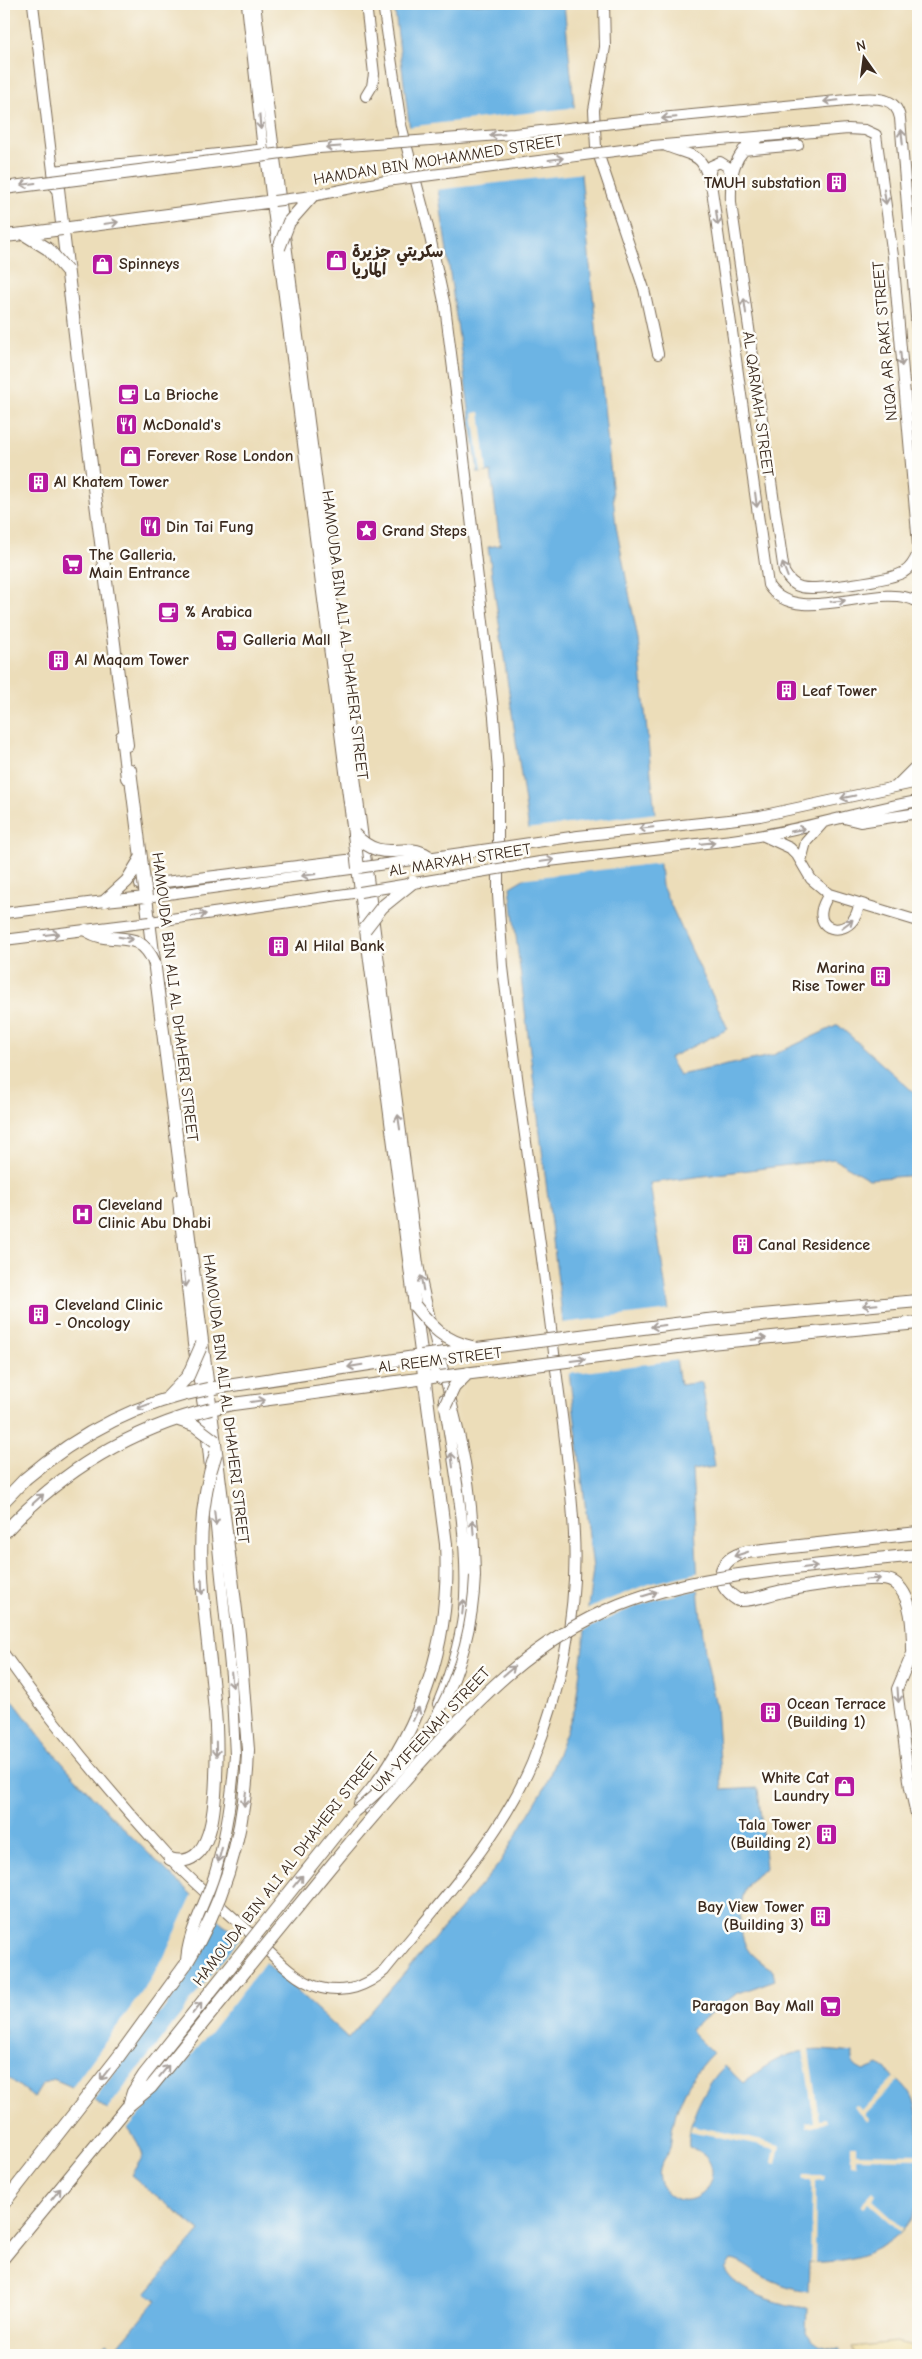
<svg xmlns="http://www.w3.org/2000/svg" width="922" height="2359" font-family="'Comic Neue','Playpen Sans Arabic',sans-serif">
	<rect width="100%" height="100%" fill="#fdfcf7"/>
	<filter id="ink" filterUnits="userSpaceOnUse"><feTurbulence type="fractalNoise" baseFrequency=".02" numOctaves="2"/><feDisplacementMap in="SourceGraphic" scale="10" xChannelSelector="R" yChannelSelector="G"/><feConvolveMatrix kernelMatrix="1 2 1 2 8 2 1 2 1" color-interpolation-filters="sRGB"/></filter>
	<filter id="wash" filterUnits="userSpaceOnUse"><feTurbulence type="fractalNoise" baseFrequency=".0096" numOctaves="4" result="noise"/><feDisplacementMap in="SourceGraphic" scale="20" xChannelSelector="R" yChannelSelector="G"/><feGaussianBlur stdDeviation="1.12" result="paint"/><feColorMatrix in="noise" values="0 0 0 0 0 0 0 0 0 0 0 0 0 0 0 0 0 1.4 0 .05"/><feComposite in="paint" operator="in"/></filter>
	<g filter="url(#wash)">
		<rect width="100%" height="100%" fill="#ecddb9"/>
		<path fill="#eeda9e" stroke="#94825e" d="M 896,2342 L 918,2347 L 918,2355 L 855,2355 L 852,2347 Z"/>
		<path fill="#6cb4e4" stroke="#546f81" d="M 394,4 L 564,4 L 616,526 L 638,639 L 662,886 L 728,1029 L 669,1058 L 679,1075 L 771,1056 L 838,1025 L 918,1096 L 918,1175 L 869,1179 L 834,1159 L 650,1183 L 680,1385 L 702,1382 L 715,1467 L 692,1470 L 699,1600 L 705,1652 L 716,1706 L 722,1790 L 758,1788 L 766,1868 C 739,1880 735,1920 745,1944 C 749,1956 764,1964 773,1970 L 775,1980 L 736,1994 L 690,2030 L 713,2053 C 691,2073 672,2111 671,2141 C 671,2155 656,2164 660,2180 C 661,2185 665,2189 668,2193 C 696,2220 739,2164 689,2147 C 686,2122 707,2082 725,2066 L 743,2083 C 783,2051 802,2046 852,2053 C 851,2063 854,2067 864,2071 L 879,2065 C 921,2094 918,2105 918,2152 C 918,2166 922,2194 917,2206 C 901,2249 851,2264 809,2262 L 808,2292 C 793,2290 779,2285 766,2279 C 755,2274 743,2261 731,2260 L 725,2269 C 734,2292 785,2306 807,2308 L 806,2332 C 816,2346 823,2348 840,2349 L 840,2355 L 94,2355 L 106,2342 L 115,2349 L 157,2300 L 146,2293 L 200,2231 L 131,2175 L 143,2156 C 134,2121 86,2091 53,2079 L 42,2085 L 34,2098 L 4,2074 L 4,1689 C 22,1712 39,1736 58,1758 C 146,1859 250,1947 348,2038 L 499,1864 L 546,1785 L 575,1708 L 593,1569 L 510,887 L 535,872 L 488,547 L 500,545 L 491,472 L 478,473 L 432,146 L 412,147 Z"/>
		<path fill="#ecddb9" d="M 578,107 L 584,173 L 436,190 L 430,148 L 412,149 L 410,147 L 407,127 Z
			M 480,412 L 487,472 L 481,473 L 473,413 Z
			M 657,813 L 662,863 L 519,879 L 533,871 L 526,829 Z
			M 671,1310 L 679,1360 L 568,1374 L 562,1323 Z
			M 700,1572 L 701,1589 L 654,1600 L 620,1613 L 583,1631 L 586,1610 L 600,1603 L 648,1584 Z
			M 194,1892 L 220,1916 L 210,1939 L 188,1977 L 92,2102 L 71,2089 L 142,1992 L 164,1957 Z
			M 241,1936 L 267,1960 L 202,2043 L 126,2131 L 106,2111 Z
			M 803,2050 L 809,2050 L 819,2120 L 826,2119 L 827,2123 L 807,2127 L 806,2122 L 814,2121 Z
			M 895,2076 L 899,2080 L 865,2114 L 870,2119 L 868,2122 L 854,2107 L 856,2105 L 862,2110 Z
			M 692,2125 L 780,2145 L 776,2164 L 772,2163 L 775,2149 L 690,2131 Z
			M 851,2145 L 856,2145 L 856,2153 L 918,2154 L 918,2159 L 856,2158 L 856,2166 L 851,2165 Z
			M 804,2175 L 825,2175 L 824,2180 L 816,2181 L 815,2263 L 810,2262 L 812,2180 L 803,2180 Z
			M 873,2191 L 876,2194 L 872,2200 L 903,2228 L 900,2232 L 868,2203 L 863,2208 L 860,2205 Z"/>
	</g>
	<g filter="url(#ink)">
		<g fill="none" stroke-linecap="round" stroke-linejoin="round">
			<defs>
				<path id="minor" d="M 33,4 L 55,188
					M 247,4 L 263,150
					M 255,4 L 418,1264 C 429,1324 448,1383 461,1443 C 471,1487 474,1531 475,1576
					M 604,4 L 605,47 L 594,110 L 596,147 L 644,289 L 658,354
					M 366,96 L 372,86 L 374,74 L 366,4
					M 650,119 L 858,99 C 875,98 896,96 900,118 L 918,342
					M 759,138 C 733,153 730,175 731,203 L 784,572 C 788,579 793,585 801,587 C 815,591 891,580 904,572 C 911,568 915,560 918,553
					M 653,146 L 848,129 L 865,130 L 876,135 L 893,256 L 918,545
					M 666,146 C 699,159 701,151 712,190 L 768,585 C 797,630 879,579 918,602
					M 743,150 L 798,145
					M 53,171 L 257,150
					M 709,179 L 711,166 L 720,162 L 728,167 L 731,175
					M 312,196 L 386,181
					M 121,736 L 126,778
					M 896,786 L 918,764
					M 844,818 L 860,822 L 918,813
					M 729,820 L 760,816 L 918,782
					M 764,836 L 790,848 L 797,855 L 811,879 L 829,894 L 918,921
					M 732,840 C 796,832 856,812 918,801
					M 801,861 L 806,842 L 822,824
					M 140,885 L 363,858
					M 829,894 C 826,899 823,904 822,909 C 817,930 842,935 853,920 C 856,916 858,910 859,905
					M 146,897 L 358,868
					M 4,913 L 105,901
					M 150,922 L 360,892
					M 178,1200 L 193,1344 L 205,1418 L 231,1676 L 235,1755
					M 421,1356 L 432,1365 L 441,1379
					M 916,1644 L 897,1689 L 910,1788 L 918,1823
					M 4,1654 C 54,1725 110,1793 169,1857 C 193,1883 221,1906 247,1930 C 268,1950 293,1981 321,1988 C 345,1994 367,1986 384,1971 C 437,1905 499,1841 532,1763 C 561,1691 578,1611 574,1534 C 571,1473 561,1413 554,1353 C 539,1225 518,1096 503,967 L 498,895 L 498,772 L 494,717 L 461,432 L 445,306 L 427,223 L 401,125 L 383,4
					M 438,1704 C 452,1670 463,1633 465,1597 C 468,1531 453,1463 444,1399
					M 370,1811 L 395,1779"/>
				<path id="major" d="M 267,155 L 354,834
					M 57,180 L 82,394 L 127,745
					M 62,229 L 274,201
					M 4,236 L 24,234
					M 130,770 L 141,858
					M 358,868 L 446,1544 C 451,1639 423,1731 360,1804
					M 146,897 L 239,1634 L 248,1750
					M 707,1320 L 918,1301
					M 710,1343 L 918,1323
					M 208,1389 L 421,1356
					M 211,1409 L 233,1404 L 433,1377
					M 4,1501 L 25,1479
					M 866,1560 L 918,1555
					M 913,1650 C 913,1630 913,1594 893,1582 C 879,1573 802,1587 783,1591 C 767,1594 754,1601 738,1600 C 712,1584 717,1559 746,1552 L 918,1533
					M 170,1859 C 213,1872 215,1804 216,1777
					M 4,2203 L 119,2056 L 186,1964
					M 4,2257 L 129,2105"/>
			</defs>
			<use href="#minor" stroke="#796954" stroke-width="12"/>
			<use href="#major" stroke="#796954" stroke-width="14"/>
			<use href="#minor" stroke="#fff" stroke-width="10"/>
			<use href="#major" stroke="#fff" stroke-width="12"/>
			<defs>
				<path id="minor-bridge" d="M 267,155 L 319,148 L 514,134 L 650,119
					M 386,181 L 653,146
					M 274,201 L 312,196
					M 358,868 L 578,836 L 729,820
					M 360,892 L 540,862 L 732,840
					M 105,901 L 146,897
					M 4,940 L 150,922
					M 352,1814 C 428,1755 471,1672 475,1576
					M 186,1964 C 186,1934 205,1905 214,1876 C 226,1837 232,1797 235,1755"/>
				<path id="major-bridge" d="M 4,188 L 267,155
					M 24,234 L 48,249 L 67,271
					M 24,234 L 62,229
					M 279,248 L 289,222 L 312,196
					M 354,834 C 384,866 403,840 428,856
					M 354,834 L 358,868
					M 141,858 L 146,897
					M 105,901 L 127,881 L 141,858
					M 365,929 L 382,907 L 413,882
					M 86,930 C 113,948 138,924 155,964
					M 415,1306 C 432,1327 444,1341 472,1347
					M 421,1356 L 707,1320
					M 440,1377 L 710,1343
					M 168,1397 L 188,1376 L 202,1344
					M 445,1406 L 454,1387 L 468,1373
					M 176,1419 L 194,1425 L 215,1441
					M 216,1453 C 188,1533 207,1619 214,1701 C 217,1727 217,1752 216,1777
					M 25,1479 C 79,1433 138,1402 208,1389
					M 4,1533 C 60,1472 129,1430 211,1409
					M 186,1964 C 227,1898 246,1828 248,1750
					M 129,2105 L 151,2087 C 208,2017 265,1946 322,1877 C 353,1839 384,1803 416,1767 C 477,1699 533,1640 619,1605 C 697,1574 784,1570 866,1560
					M 129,2105 L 133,2092 L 144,2075 L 352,1814"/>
			</defs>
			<use href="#minor-bridge" stroke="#796954" stroke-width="12" stroke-linecap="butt"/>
			<use href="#major-bridge" stroke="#796954" stroke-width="14" stroke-linecap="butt"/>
			<use href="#minor-bridge" stroke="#fff" stroke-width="10"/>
			<use href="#major-bridge" stroke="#fff" stroke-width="12"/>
		</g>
		<defs><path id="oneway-shaft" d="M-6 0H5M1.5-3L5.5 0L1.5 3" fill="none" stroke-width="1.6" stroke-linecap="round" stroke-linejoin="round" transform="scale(1.25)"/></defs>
		<g stroke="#a79f9a">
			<use href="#oneway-shaft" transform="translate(831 101) rotate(174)"/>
			<use href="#oneway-shaft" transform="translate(669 118) rotate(175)"/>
			<use href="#oneway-shaft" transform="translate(260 122) rotate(85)"/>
			<use href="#oneway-shaft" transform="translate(497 135) rotate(175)"/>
			<use href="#oneway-shaft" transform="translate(902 137) rotate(-96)"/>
			<use href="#oneway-shaft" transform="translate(333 147) rotate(176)"/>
			<use href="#oneway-shaft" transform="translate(556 159) rotate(-8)"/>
			<use href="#oneway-shaft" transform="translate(28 184) rotate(172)"/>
			<use href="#oneway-shaft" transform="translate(885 197) rotate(82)"/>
			<use href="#oneway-shaft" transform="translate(717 218) rotate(82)"/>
			<use href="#oneway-shaft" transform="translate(111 223) rotate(-8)"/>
			<use href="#oneway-shaft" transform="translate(745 306) rotate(-98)"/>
			<use href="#oneway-shaft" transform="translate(901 359) rotate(85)"/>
			<use href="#oneway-shaft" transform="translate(756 500) rotate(83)"/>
			<use href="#oneway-shaft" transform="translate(785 570) rotate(-111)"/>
			<use href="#oneway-shaft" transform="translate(838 601) rotate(-5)"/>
			<use href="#oneway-shaft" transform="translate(848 797) rotate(168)"/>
			<use href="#oneway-shaft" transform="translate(646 828) rotate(174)"/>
			<use href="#oneway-shaft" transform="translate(798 830) rotate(-12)"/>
			<use href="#oneway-shaft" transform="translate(708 843) rotate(-6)"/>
			<use href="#oneway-shaft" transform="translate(547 861) rotate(-8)"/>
			<use href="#oneway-shaft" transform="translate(309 875) rotate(172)"/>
			<use href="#oneway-shaft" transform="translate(199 915) rotate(-8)"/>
			<use href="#oneway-shaft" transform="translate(847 924) rotate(-37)"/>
			<use href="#oneway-shaft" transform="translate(52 934) rotate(-7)"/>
			<use href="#oneway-shaft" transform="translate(126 938) rotate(9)"/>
			<use href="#oneway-shaft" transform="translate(399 1122) rotate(-98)"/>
			<use href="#oneway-shaft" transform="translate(185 1280) rotate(83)"/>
			<use href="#oneway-shaft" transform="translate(422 1283) rotate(-100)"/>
			<use href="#oneway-shaft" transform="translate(870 1305) rotate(175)"/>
			<use href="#oneway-shaft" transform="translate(658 1326) rotate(173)"/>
			<use href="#oneway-shaft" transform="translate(759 1339) rotate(-6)"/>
			<use href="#oneway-shaft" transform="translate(578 1360) rotate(-7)"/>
			<use href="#oneway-shaft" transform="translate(355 1366) rotate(171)"/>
			<use href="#oneway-shaft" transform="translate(258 1401) rotate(-8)"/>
			<use href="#oneway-shaft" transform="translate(144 1406) rotate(160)"/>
			<use href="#oneway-shaft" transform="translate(452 1460) rotate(-97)"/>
			<use href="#oneway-shaft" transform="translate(38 1499) rotate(-42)"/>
			<use href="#oneway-shaft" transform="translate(215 1518) rotate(84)"/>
			<use href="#oneway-shaft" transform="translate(473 1527) rotate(-95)"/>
			<use href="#oneway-shaft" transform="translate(741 1554) rotate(162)"/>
			<use href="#oneway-shaft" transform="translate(810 1567) rotate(-7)"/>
			<use href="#oneway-shaft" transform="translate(873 1579) rotate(-3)"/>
			<use href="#oneway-shaft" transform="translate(202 1587) rotate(88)"/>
			<use href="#oneway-shaft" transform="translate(650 1594) rotate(-17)"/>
			<use href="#oneway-shaft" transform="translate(463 1607) rotate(-84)"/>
			<use href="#oneway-shaft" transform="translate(509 1671) rotate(-40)"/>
			<use href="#oneway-shaft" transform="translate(232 1680) rotate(84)"/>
			<use href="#oneway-shaft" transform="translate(898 1695) rotate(86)"/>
			<use href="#oneway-shaft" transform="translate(416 1714) rotate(-66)"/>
			<use href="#oneway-shaft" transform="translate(216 1749) rotate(89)"/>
			<use href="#oneway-shaft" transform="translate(245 1799) rotate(97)"/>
			<use href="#oneway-shaft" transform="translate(220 1855) rotate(105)"/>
			<use href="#oneway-shaft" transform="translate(298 1881) rotate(-51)"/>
			<use href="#oneway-shaft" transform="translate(197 2008) rotate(-51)"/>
			<use href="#oneway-shaft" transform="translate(164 2071) rotate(-51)"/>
			<use href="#oneway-shaft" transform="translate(105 2074) rotate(128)"/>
			<use href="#oneway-shaft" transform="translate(56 2194) rotate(-51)"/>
		</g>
	</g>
	<defs>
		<symbol id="building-square" viewBox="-11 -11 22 22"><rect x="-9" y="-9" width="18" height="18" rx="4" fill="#b5179e" stroke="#fdfcf7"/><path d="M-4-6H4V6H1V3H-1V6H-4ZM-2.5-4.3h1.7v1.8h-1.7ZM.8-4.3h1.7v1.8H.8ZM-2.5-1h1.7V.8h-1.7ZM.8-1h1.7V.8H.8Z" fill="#fff"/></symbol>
		<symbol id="shop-square" viewBox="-11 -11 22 22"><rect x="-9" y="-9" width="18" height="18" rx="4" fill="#b5179e" stroke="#fdfcf7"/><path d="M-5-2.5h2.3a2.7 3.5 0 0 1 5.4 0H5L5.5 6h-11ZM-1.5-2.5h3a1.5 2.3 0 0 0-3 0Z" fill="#fff"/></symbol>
		<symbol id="cafe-square" viewBox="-11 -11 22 22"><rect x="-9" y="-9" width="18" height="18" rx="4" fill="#b5179e" stroke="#fdfcf7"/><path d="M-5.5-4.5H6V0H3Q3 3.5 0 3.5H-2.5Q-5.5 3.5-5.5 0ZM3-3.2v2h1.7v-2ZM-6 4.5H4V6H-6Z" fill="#fff"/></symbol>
		<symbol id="restaurant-square" viewBox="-11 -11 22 22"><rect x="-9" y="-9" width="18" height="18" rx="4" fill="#b5179e" stroke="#fdfcf7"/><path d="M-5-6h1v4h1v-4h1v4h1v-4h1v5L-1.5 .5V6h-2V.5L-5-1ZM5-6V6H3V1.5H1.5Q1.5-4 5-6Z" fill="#fff"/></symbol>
		<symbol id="sight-square" viewBox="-11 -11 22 22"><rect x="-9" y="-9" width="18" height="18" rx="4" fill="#b5179e" stroke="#fdfcf7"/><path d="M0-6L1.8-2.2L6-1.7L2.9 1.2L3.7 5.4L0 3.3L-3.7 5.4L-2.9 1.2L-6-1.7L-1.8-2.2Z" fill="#fff"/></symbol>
		<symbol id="supermarket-square" viewBox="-11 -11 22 22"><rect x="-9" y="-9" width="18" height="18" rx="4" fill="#b5179e" stroke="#fdfcf7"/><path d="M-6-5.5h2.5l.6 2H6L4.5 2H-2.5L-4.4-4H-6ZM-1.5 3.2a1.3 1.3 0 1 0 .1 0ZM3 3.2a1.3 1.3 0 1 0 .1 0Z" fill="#fff"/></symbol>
		<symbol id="hospital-square" viewBox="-11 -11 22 22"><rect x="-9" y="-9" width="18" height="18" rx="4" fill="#b5179e" stroke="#fdfcf7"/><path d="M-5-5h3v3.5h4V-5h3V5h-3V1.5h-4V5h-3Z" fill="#fff"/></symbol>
	</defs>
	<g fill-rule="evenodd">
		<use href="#building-square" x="824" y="170" width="25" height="25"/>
		<use href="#shop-square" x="324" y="248" width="25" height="25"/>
		<use href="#shop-square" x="90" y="252" width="25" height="25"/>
		<use href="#cafe-square" x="116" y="382" width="25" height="25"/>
		<use href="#restaurant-square" x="114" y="412" width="25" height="25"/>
		<use href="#shop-square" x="118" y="444" width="25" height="25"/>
		<use href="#building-square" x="26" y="470" width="25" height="25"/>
		<use href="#restaurant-square" x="138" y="514" width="25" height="25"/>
		<use href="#sight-square" x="354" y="518" width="25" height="25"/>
		<use href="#supermarket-square" x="60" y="552" width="25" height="25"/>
		<use href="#cafe-square" x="156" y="600" width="25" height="25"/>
		<use href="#supermarket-square" x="214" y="628" width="25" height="25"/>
		<use href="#building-square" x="46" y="648" width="25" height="25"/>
		<use href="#building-square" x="774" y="678" width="25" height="25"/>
		<use href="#building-square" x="266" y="934" width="25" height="25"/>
		<use href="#building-square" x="868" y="964" width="25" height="25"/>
		<use href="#hospital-square" x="70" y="1202" width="25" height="25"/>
		<use href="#building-square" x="730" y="1232" width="25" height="25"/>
		<use href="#building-square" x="26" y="1302" width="25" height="25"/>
		<use href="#building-square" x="758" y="1700" width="25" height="25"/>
		<use href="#shop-square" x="832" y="1774" width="25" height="25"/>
		<use href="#building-square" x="814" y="1822" width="25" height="25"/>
		<use href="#building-square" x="808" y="1904" width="25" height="25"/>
		<use href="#supermarket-square" x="818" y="1994" width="25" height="25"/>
	</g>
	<g text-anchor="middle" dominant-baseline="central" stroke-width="5" stroke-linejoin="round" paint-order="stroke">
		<g font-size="16" fill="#3b2a1e" stroke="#fdfcf7">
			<text transform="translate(438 160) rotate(-9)">HAMDAN BIN MOHAMMED STREET</text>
			<text transform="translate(885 341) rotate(-95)">NIQA AR RAKI STREET</text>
			<text transform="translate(758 404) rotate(82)">AL QARMAH STREET</text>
			<text transform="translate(345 635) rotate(83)">HAMOUDA BIN ALI AL DHAHERI STREET</text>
			<text transform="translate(460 860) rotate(-9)">AL MARYAH STREET</text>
			<text transform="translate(175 997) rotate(83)">HAMOUDA BIN ALI AL DHAHERI STREET</text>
			<text transform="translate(440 1360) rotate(-7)">AL REEM STREET</text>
			<text transform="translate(226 1399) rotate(83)">HAMOUDA BIN ALI AL DHAHERI STREET</text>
			<text transform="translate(431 1730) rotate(-47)">UM YIFEENAH STREET</text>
			<text transform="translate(286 1869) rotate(-52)">HAMOUDA BIN ALI AL DHAHERI STREET</text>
		</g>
		<g font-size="16" font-weight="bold" fill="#3b2a1e" stroke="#fdfcf7" text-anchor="start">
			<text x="821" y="183" text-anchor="end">TMUH substation</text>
			<text x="352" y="252">سكريتي جزيرة<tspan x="352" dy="18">الماريا</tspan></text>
			<text x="119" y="264">Spinneys</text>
			<text x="144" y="395">La Brioche</text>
			<text x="143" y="425">McDonald's</text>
			<text x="147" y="456">Forever Rose London</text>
			<text x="54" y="482">Al Khatem Tower</text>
			<text x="166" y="527">Din Tai Fung</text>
			<text x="382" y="531">Grand Steps</text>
			<text x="89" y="555">The Galleria,<tspan x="89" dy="18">Main Entrance</tspan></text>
			<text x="185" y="612">% Arabica</text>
			<text x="243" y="640">Galleria Mall</text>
			<text x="75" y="660">Al Maqam Tower</text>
			<text x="802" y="691">Leaf Tower</text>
			<text x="295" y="946">Al Hilal Bank</text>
			<text x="865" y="968" text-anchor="end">Marina<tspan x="865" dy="18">Rise Tower</tspan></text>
			<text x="98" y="1205">Cleveland<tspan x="98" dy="18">Clinic Abu Dhabi</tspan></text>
			<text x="758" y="1245">Canal Residence</text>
			<text x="55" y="1305">Cleveland Clinic<tspan x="55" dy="18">- Oncology</tspan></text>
			<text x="787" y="1704">Ocean Terrace<tspan x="787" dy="18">(Building 1)</tspan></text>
			<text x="829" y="1778" text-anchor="end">White Cat<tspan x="829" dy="18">Laundry</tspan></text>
			<text x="811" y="1825" text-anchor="end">Tala Tower<tspan x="811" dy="18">(Building 2)</tspan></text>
			<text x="804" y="1907" text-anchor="end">Bay View Tower<tspan x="804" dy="18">(Building 3)</tspan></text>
			<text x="814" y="2006" text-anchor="end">Paragon Bay Mall</text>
		</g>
	</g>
	<rect width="922" height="2359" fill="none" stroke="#fdfcf7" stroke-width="20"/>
	<g transform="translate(864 58) rotate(346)" stroke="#fdfcf7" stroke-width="4" paint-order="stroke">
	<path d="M0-4L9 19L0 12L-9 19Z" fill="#3b2a1e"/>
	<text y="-8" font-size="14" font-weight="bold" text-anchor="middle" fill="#3b2a1e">N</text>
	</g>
</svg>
